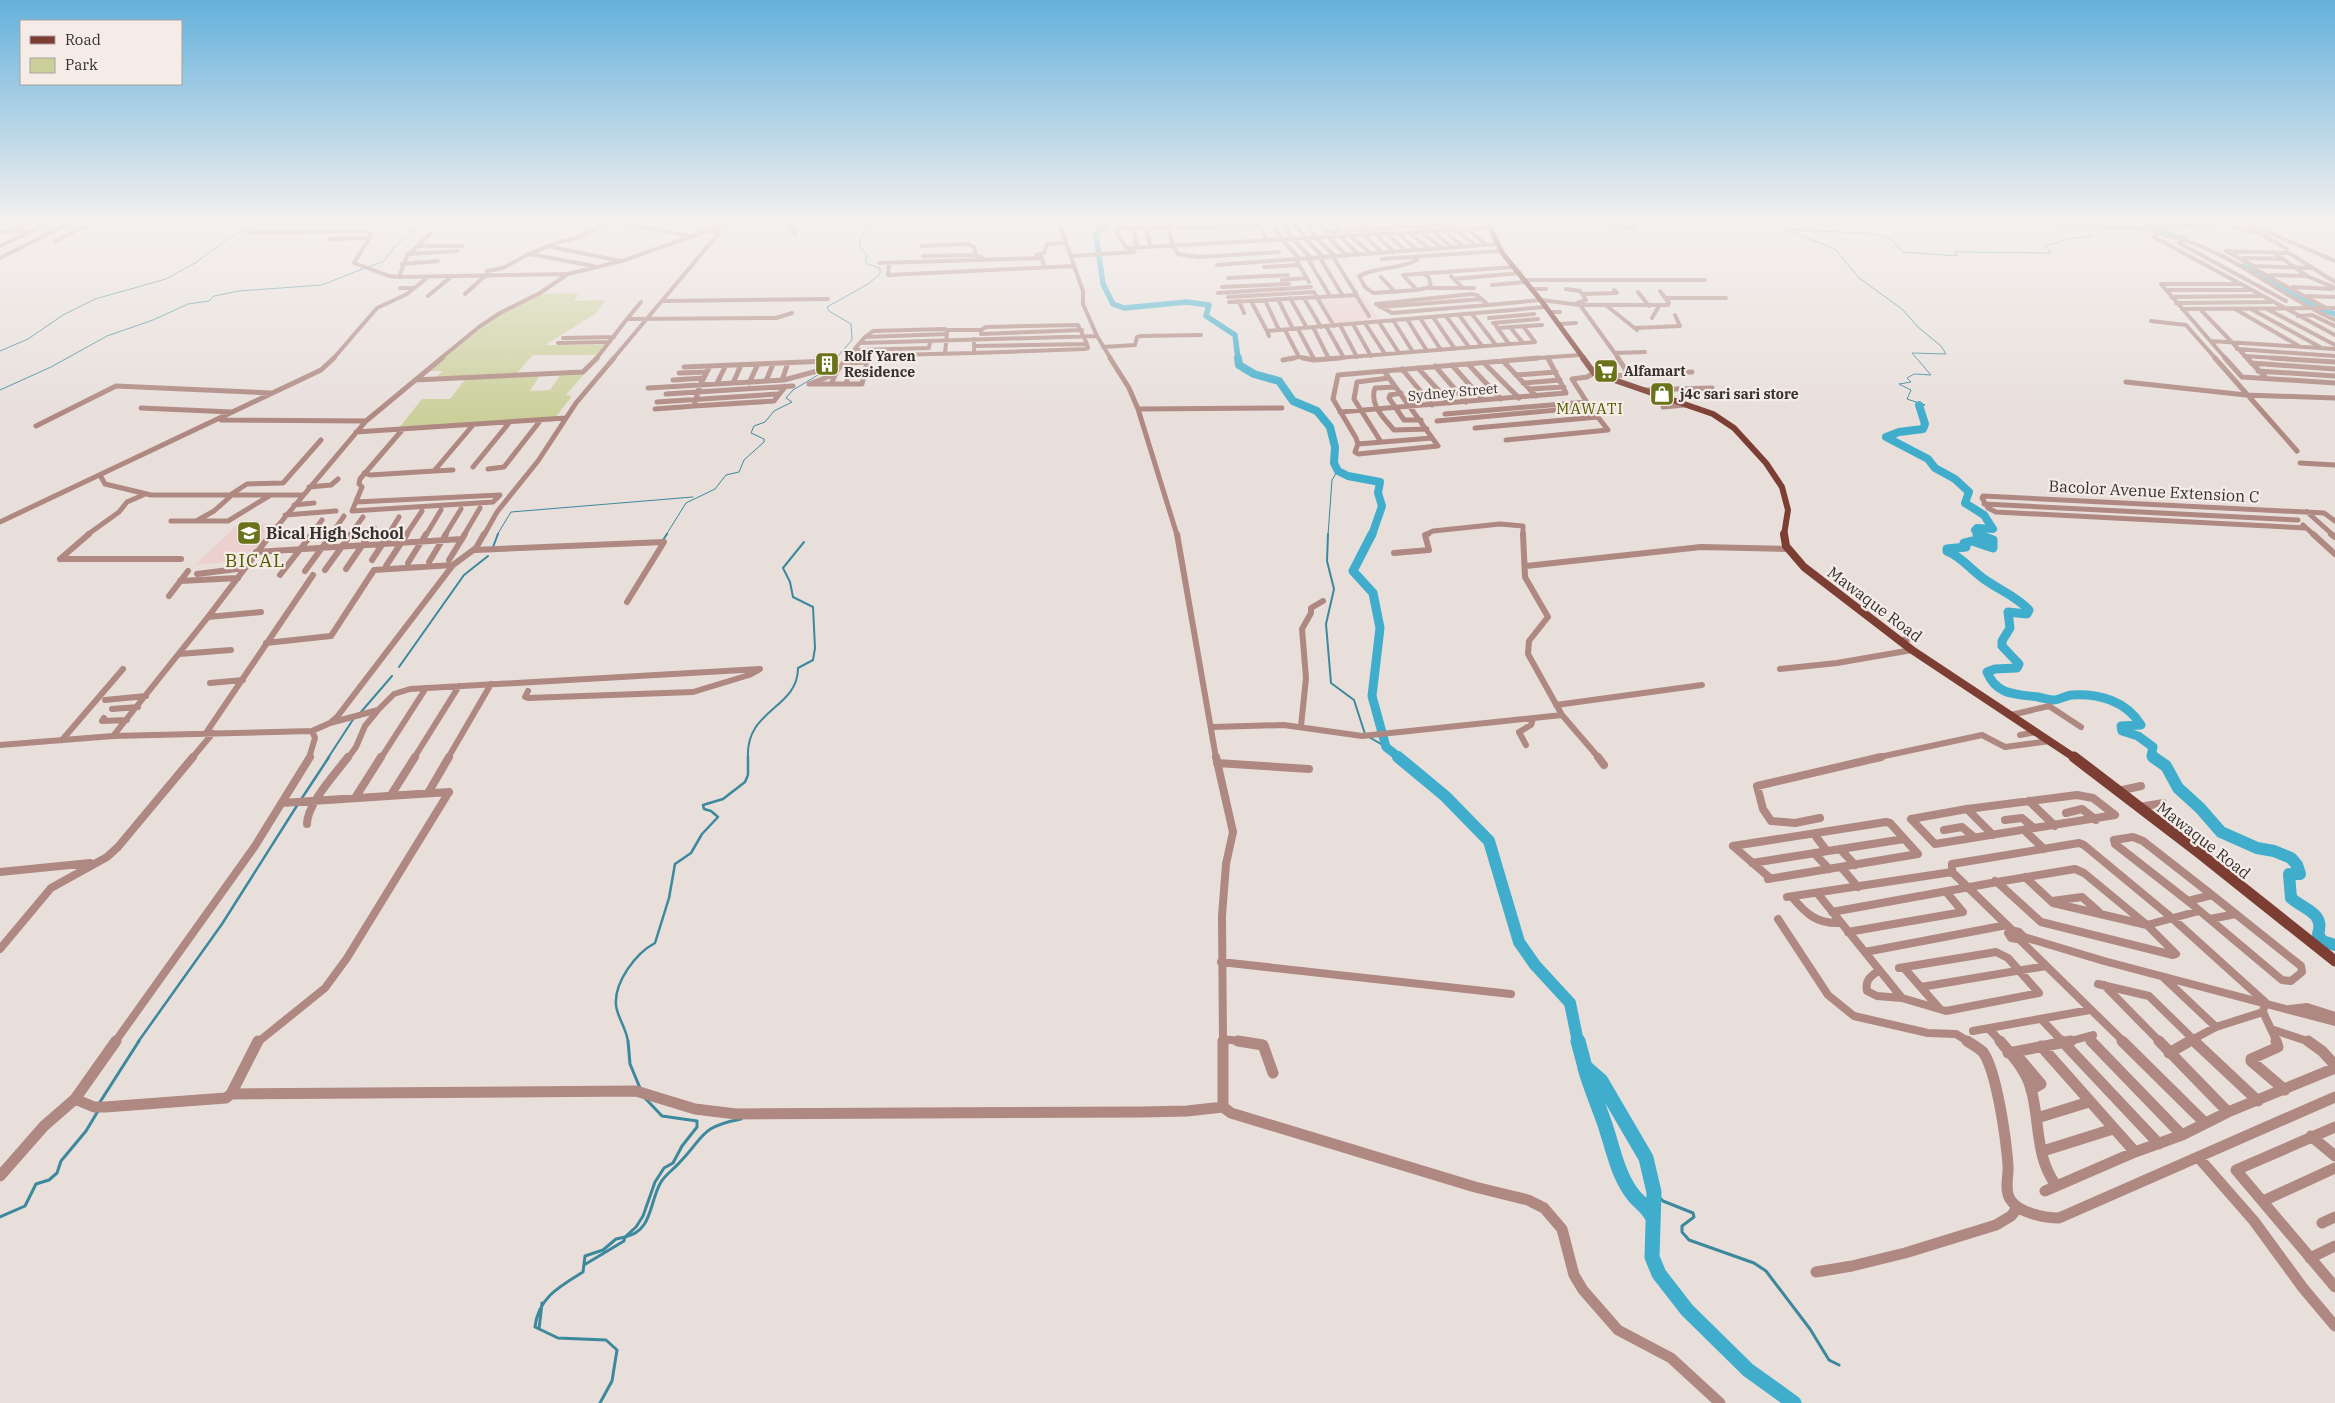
<svg xmlns="http://www.w3.org/2000/svg" width="2335" height="1403" font-family="'IBM Plex Serif',serif">
	<rect width="100%" height="100%" fill="#e8dfdb"/>
	<path fill="#ebd0cd" d="M 1363,296 L 1379,320 L 1336,324 L 1320,298 Z
		M 278,523 L 248,560 L 195,565 L 236,526 Z"/>
	<path fill="#cbd09b" d="M 580,293 L 574,301 L 606,300 L 595,314 L 545,345 L 606,345 L 597,355 L 533,355 L 515,375 L 435,378 L 443,371 L 428,371 L 496,316 L 541,294 Z
		M 585,373 L 566,395 L 572,396 L 554,419 L 399,428 L 422,399 L 450,399 L 466,378 L 540,375 L 530,391 L 550,390 L 561,374 Z"/>
	<g fill="none" stroke-linecap="round" stroke-linejoin="round">
		<path stroke="#3c889c" stroke-width="1" d="M 369,267 L 384,261 L 395,246 L 415,230 L 405,227 L 405,224 L 375,222 L 380,220
			M 0,351 L 28,339 L 63,315 L 95,299 L 166,279 L 195,263 L 229,238 L 270,220
			M 838,356 L 852,340 L 851,324 L 829,311 L 827,307 L 868,284 L 880,274 L 880,268 L 867,264 L 865,260 L 868,256 L 859,246 L 863,232 L 872,227 L 873,223 L 870,220
			M 827,369 L 832,362
			M 0,390 L 51,367 L 107,336 L 153,320 L 188,304 L 209,301 L 214,296 L 239,291 L 322,285 L 365,268
			M 1919,405 L 1925,405 L 1907,399 L 1911,390 L 1899,384 L 1911,382 L 1907,378 L 1914,374 L 1931,375 L 1912,353 L 1946,354 L 1941,346 L 1918,327 L 1902,309 L 1859,278 L 1835,249 L 1784,229 L 1876,234 L 1892,240 L 1903,252 L 1957,256 L 1955,252 L 2051,253 L 2045,246 L 2069,239 L 2093,236 L 2082,226
			M 497,535 L 511,512 L 693,497
			M 666,535 L 686,503 L 715,489 L 726,475 L 739,472 L 744,460 L 764,442 L 764,439 L 751,433 L 754,426 L 765,422 L 774,411 L 792,402 L 786,398 L 793,390 L 823,372
			M 1328,535 L 1332,480 L 1338,470"/>
		<path stroke="#3c889c" stroke-width="2" d="M 1328,534 L 1327,561 L 1334,589 L 1326,624 L 1331,683 L 1354,700 L 1365,734
			M 663,540 L 667,534
			M 493,547 L 498,534
			M 399,667 L 464,575 L 488,556
			M 361,712 L 392,676
			M 1369,737 L 1386,747
			M 328,758 L 354,718
			M 748,758 C 745,709 798,709 798,668 L 813,660 L 815,648 L 813,607 L 793,597 L 790,582 L 783,568 L 804,542"/>
		<path stroke="#3c889c" stroke-width="2.5" d="M 302,798 L 329,757
			M 138,1042 L 222,924 L 298,804
			M 628,1042 C 627,1029 617,1017 616,1005 C 614,982 636,953 655,943 L 669,898 L 675,864 L 691,853 L 702,834 L 718,817 L 711,811 L 704,809 L 703,805 L 723,799 L 745,782 L 748,775 L 748,757"/>
		<path stroke="#3c889c" stroke-width="3" d="M 628,1041 L 630,1064 L 640,1088
			M 100,1102 L 139,1041
			M 1654,1192 L 1663,1201 L 1693,1213 L 1694,1217 L 1682,1226 L 1682,1232 L 1689,1240 L 1754,1263 L 1766,1271 L 1810,1329 L 1829,1360 L 1839,1365
			M 0,1217 L 25,1206 L 36,1184 L 49,1180 L 57,1173 L 61,1161 L 86,1131 L 98,1111
			M 584,1265 L 624,1241 L 625,1237 C 653,1231 649,1202 661,1182 C 666,1174 674,1169 680,1162 C 705,1136 700,1127 741,1119
			M 539,1329 L 542,1303
			M 600,1403 L 612,1381 L 617,1350 L 606,1340 L 558,1338 L 535,1327 C 538,1298 560,1286 583,1272 L 585,1256 L 603,1250 L 616,1239 L 625,1237 L 636,1227 L 643,1216 L 655,1182 L 664,1168 L 673,1163 L 682,1146 L 697,1127 L 697,1121 L 662,1116 L 644,1097"/>
		<path stroke="#3fadcb" stroke-width="5.5" d="M 1102,220 L 1105,225 L 1096,234 L 1103,284 L 1113,304 L 1124,308 L 1187,302 L 1209,305 L 1206,316 L 1235,335 L 1238,359
			M 2140,220 L 2150,227 L 2185,239
			M 2243,266 L 2317,308 L 2335,314"/>
		<path stroke="#3fadcb" stroke-width="8" d="M 1238,358 L 1239,365 L 1254,374 L 1279,381 L 1293,401 L 1317,411 L 1330,427 L 1335,447 L 1334,463 L 1338,471 L 1348,476 L 1380,482 L 1378,493 L 1382,506 L 1372,535
			M 1919,405 L 1925,424 L 1923,429 L 1899,432 L 1886,437 L 1928,459 L 1935,468 L 1955,479 L 1969,492 L 1965,503 L 1984,515 L 1993,529 L 1977,528 L 1975,530 L 1979,535"/>
		<path stroke="#3fadcb" stroke-width="9" d="M 1372,534 L 1353,571 L 1373,593 L 1380,628 L 1372,696 L 1386,747 L 1400,758
			M 1977,534 L 1993,540 L 1993,548 L 1972,541 L 1964,543 L 1966,547 L 1947,549 L 1947,551 C 1962,557 1971,570 1984,579 C 1999,590 2016,596 2029,610 L 2027,614 L 2008,612 L 2010,628 L 2002,641 L 2002,646 L 2019,664 L 2017,668 L 1995,669 L 1987,672 C 1997,696 2016,694 2038,697 C 2043,698 2048,700 2053,700 C 2059,700 2065,696 2071,695 C 2099,693 2126,701 2141,725 L 2121,726 L 2122,731 L 2138,736 L 2153,747 L 2151,756 L 2154,758"/>
		<path stroke="#3fadcb" stroke-width="12" d="M 1398,757 L 1445,796 L 1489,841 L 1519,942 L 1535,965 L 1570,1003 L 1578,1042
			M 2153,757 L 2166,766 L 2178,788 L 2200,808 L 2221,832 L 2257,848 L 2274,851 L 2291,858 L 2297,865 L 2300,874 L 2289,874 L 2291,898 C 2305,910 2325,913 2318,934 L 2322,941 L 2335,945"/>
		<path stroke="#3fadcb" stroke-width="15" d="M 1578,1041 L 1585,1067 L 1601,1081 L 1646,1158 L 1654,1192 L 1652,1257 L 1659,1274 L 1687,1310 L 1748,1370 L 1794,1403
			M 1585,1068 C 1590,1086 1597,1102 1603,1119 C 1612,1143 1616,1171 1631,1192 C 1638,1203 1645,1203 1653,1218"/>
		<path stroke="#ae8881" stroke-width="4" d="M 791,220 L 788,221 L 795,234
			M 1058,220 L 1083,291 L 1083,304 L 1097,336 L 1111,359
			M 1124,220 L 1117,228 L 1118,236 L 1127,248 L 1490,228
			M 1168,220 L 1172,245 L 1178,254 L 1199,257 L 1279,252
			M 1257,220 L 1267,240
			M 1270,220 L 1282,240 L 1300,259
			M 1281,220 L 1293,239 L 1312,259
			M 1293,220 L 1305,238 L 1324,258
			M 1305,220 L 1316,238 L 1336,257
			M 1318,220 L 1327,232 L 1465,223
			M 1333,220 L 1340,231
			M 1346,220 L 1354,230
			M 1361,220 L 1368,230
			M 1598,220 C 1608,227 1621,224 1633,229
			M 1987,220 L 2143,229 L 2272,220
			M 2150,220 L 2163,227
			M 2191,220 L 2205,225
			M 2249,224 L 2335,261
			M 0,226 L 19,220
			M 2232,226 L 2261,234 L 2287,249
			M 1147,227 L 1150,247
			M 1117,228 L 1260,226
			M 1134,228 L 1137,247
			M 1467,229 L 1487,245
			M 12,230 L 32,222
			M 1431,230 L 1453,248
			M 1443,230 L 1464,247
			M 1456,230 L 1476,246
			M 1419,231 L 1442,248
			M 2150,231 C 2166,236 2183,239 2198,245 C 2246,264 2287,299 2335,320
			M 0,232 L 27,231
			M 1408,232 L 1430,249
			M 249,233 L 367,231 L 371,235 L 369,239 L 354,263 L 389,276 L 399,277 L 568,274 L 622,261 L 738,220
			M 1398,233 L 1417,250
			M 1375,234 L 1394,252
			M 1387,234 L 1406,251
			M 1363,235 L 1383,253
			M 1351,236 L 1371,254
			M 1328,237 L 1347,256
			M 1341,237 L 1359,255
			M 2154,237 L 2335,335
			M 329,239 L 370,238
			M 55,241 L 98,220
			M 2179,243 L 2286,301
			M 0,246 L 55,220
			M 418,246 L 463,246
			M 547,246 L 620,261
			M 921,246 L 968,244 L 974,247 L 976,256 L 982,257
			M 2273,252 L 2307,276 L 2335,288
			M 407,254 L 458,251
			M 529,254 L 559,242 L 579,237 L 603,225 L 617,222 L 689,236
			M 1036,255 L 1044,253 L 1047,244 L 1065,243
			M 923,256 L 975,255
			M 1071,256 L 1134,252
			M 1416,257 L 1417,260 C 1399,270 1377,266 1359,276 L 1365,287 L 1373,293 L 1417,290 L 1403,275 L 1514,267
			M 0,258 L 76,220
			M 1320,258 L 1343,296
			M 2243,258 L 2284,259
			M 1308,259 L 1330,296
			M 1382,259 L 1500,251
			M 1296,260 L 1309,282
			M 879,263 L 1042,258 L 1044,267
			M 889,263 L 888,275 L 1074,266
			M 402,264 L 438,261
			M 1217,265 L 1496,244
			M 1264,267 L 1298,265
			M 2253,268 L 2326,308
			M 2311,268 L 2254,266 L 2226,251 L 2289,253 L 2335,282
			M 487,271 L 503,268 L 529,254 L 594,266
			M 2271,275 L 2308,276
			M 399,277 L 407,256 L 431,233
			M 1381,277 L 1395,292
			M 1228,278 L 1288,275
			M 1454,279 L 1520,273
			M 1282,280 L 1307,278
			M 1525,280 L 1705,280
			M 2161,284 L 2226,359
			M 2161,284 L 2238,284
			M 1492,285 L 1527,282
			M 1222,287 L 1289,284
			M 2293,287 L 2332,289
			M 400,288 L 415,288
			M 1429,288 L 1463,288 L 1451,276
			M 1463,288 L 1474,288
			M 1532,289 L 1546,289
			M 1566,289 L 1580,291 L 1586,300 L 1577,303
			M 1417,290 L 1431,287 L 1429,278 L 1424,273
			M 2166,290 L 2249,290
			M 1638,292 L 1649,306
			M 1218,293 L 1311,287
			M 465,294 L 487,274
			M 1315,294 L 1334,326
			M 1472,294 L 1477,295 L 1488,305 L 1392,313 L 1376,304 Z
			M 1582,294 L 1617,293 L 1614,290
			M 1356,295 L 1369,316
			M 428,296 L 452,276
			M 2308,296 L 2335,297
			M 1228,297 L 1314,292
			M 2171,297 L 2260,296
			M 1290,298 L 1307,328
			M 1304,298 L 1321,327
			M 1666,298 L 1726,298
			M 1278,299 L 1293,329
			M 1265,300 L 1279,330
			M 663,301 L 828,299
			M 1239,301 L 1244,313
			M 1251,301 L 1267,331
			M 1229,302 L 1357,295 L 1333,257
			M 2176,303 L 2271,302
			M 1488,305 L 1541,300 L 1580,305 L 1668,305 L 1669,303 L 1660,291
			M 1580,305 L 1619,359
			M 1607,306 L 1637,330
			M 1380,307 L 1482,299
			M 2182,309 L 2335,308
			M 2200,309 L 2248,359
			M 2235,309 L 2299,346
			M 2251,309 L 2320,347
			M 2269,310 L 2335,345
			M 1549,312 L 1560,312
			M 1472,314 L 1496,345
			M 1459,315 L 1482,346
			M 1446,316 L 1469,347
			M 2298,316 L 2312,315 L 2335,326
			M 1433,317 L 1455,349
			M 1420,318 L 1441,350
			M 1489,318 L 1534,314
			M 1652,318 L 1659,306
			M 627,319 L 641,302
			M 1407,319 L 1427,351
			M 1393,320 L 1413,352
			M 2151,321 L 2186,325 L 2216,359
			M 1379,322 L 1399,353
			M 1365,323 L 1385,354
			M 1493,323 L 1538,319
			M 1353,324 L 1371,356
			M 1559,324 L 1576,323
			M 1340,325 L 1357,357
			M 1326,326 L 1344,358
			M 1496,326 L 1509,344
			M 1523,326 L 1535,342
			M 1313,327 L 1329,359
			M 1510,327 L 1523,343
			M 1498,328 L 1542,325
			M 1635,328 L 1680,326 L 1675,315
			M 1298,329 L 1314,359
			M 947,330 L 981,330 L 981,333
			M 1285,330 L 1299,357 L 1310,359
			M 981,334 L 1082,330
			M 1269,336 L 1267,331 L 1545,307
			M 865,337 L 873,331 L 944,329 L 947,330 L 947,334
			M 563,338 L 614,337
			M 974,339 L 974,346 L 1087,344 L 1078,325 L 986,327 L 981,330
			M 2211,341 L 2335,349
			M 558,343 L 609,342
			M 860,343 L 1097,336
			M 1103,347 L 1135,345 L 1137,337 L 1141,336 L 1201,335
			M 2237,349 L 2335,356
			M 854,350 L 929,348 L 930,341
			M 887,350 L 886,354 L 890,355 L 974,353 L 974,349
			M 974,353 L 1085,349 L 1088,348 L 1087,344
			M 1615,353 L 1645,352
			M 2244,356 L 2291,359
			M 1548,357 L 1549,359
			M 333,359 L 377,308 L 407,294 L 427,278
			M 440,359 L 479,327 L 500,313 L 540,293 L 568,274
			M 596,359 L 627,319 L 776,318 L 792,313
			M 613,359 L 719,233 L 707,230
			M 846,359 L 865,337 L 947,334 L 945,353
			M 1288,359 L 1299,357
			M 1325,359 L 1535,342
			M 1523,359 L 1580,355"/>
		<path stroke="#ae8881" stroke-width="5" d="M 1110,358 L 1129,388 L 1138,409 L 1177,535
			M 1303,358 L 1314,360 L 1340,358
			M 1313,358 L 1314,360
			M 1618,358 L 1629,375
			M 2215,358 L 2297,451
			M 2225,358 L 2242,377 L 2335,383
			M 2247,358 L 2266,378
			M 2272,358 L 2335,362
			M 1283,360 L 1294,358
			M 1503,361 L 1536,396
			M 845,363 L 867,362 L 862,384 L 831,384 L 837,371 L 847,358
			M 1484,363 L 1519,398
			M 2251,363 L 2335,369
			M 1468,364 L 1501,399
			M 1452,365 L 1483,400
			M 710,366 L 700,385 L 694,406 L 774,401 L 785,387
			M 1435,366 L 1466,402
			M 684,367 L 828,361
			M 1418,368 L 1450,403
			M 1402,369 L 1432,405
			M 1384,371 L 1438,446 L 1358,454 L 1355,452 L 1358,444 L 1356,438 L 1333,399 L 1338,375 Z
			M 1384,371 L 1538,358
			M 2258,371 L 2335,376
			M 679,373 L 707,372
			M 1516,375 L 1556,372
			M 1604,376 L 1692,372
			M 415,380 L 583,372 L 597,358
			M 673,380 L 704,378
			M 782,380 L 788,363
			M 766,381 L 773,364
			M 2126,382 L 2246,395 L 2335,398
			M 717,383 L 726,365
			M 733,383 L 741,365
			M 749,383 L 758,364
			M 1523,383 L 1560,380
			M 831,384 L 809,384 L 833,375
			M 846,384 L 851,363
			M 1395,387 L 1375,388 C 1369,405 1384,418 1394,430 L 1427,429
			M 648,388 L 784,380 L 817,371 L 836,370
			M 1530,389 L 1564,387
			M 1643,390 L 1712,388
			M 1401,393 L 1390,395 L 1389,398 L 1404,420 L 1421,420
			M 666,394 L 793,386
			M 657,402 L 778,394
			M 1663,407 L 1685,405
			M 141,408 L 232,412
			M 655,409 L 694,406
			M 1138,409 L 1282,408
			M 1340,412 L 1566,393 L 1548,358
			M 1445,414 L 1586,402
			M 221,420 L 366,421
			M 1437,421 L 1590,407 L 1572,379 L 1587,377 L 1594,373
			M 36,426 L 116,386 L 272,393
			M 1475,428 L 1598,417
			M 356,432 L 566,418
			M 1506,440 L 1608,430 L 1590,407
			M 1381,442 L 1354,399 L 1357,382 L 1389,378
			M 1358,444 L 1432,438
			M 2300,463 L 2335,465
			M 473,467 L 509,423
			M 488,469 L 504,467 L 540,421
			M 434,471 L 453,470
			M 364,473 L 370,475 L 434,471 L 473,425
			M 100,475 L 105,484 L 151,495 L 302,495
			M 309,487 L 331,485 L 338,479
			M 230,495 L 247,484 L 283,483 L 321,440
			M 356,502 L 500,495 L 493,502 L 352,511 L 362,487 L 359,484 L 360,479 L 403,429
			M 1984,504 L 2298,520
			M 294,505 L 314,503
			M 2307,512 L 2333,535
			M 285,515 L 336,511
			M 198,520 L 214,511 L 232,495
			M 171,521 L 228,521 L 269,496
			M 0,522 L 321,370 L 334,358
			M 2303,525 L 2314,535
			M 2306,528 L 1996,512 L 1988,508 L 1982,498 L 1983,496 L 2324,513 L 2335,521
			M 87,535 L 119,512 L 127,502 L 143,495
			M 270,535 L 366,421 L 442,358
			M 311,535 L 322,520
			M 331,535 L 344,516
			M 350,535 L 363,517
			M 369,535 L 374,527
			M 388,535 L 399,517
			M 406,535 L 422,511
			M 426,535 L 441,510
			M 445,535 L 461,509
			M 464,535 L 480,508
			M 484,535 L 497,512 L 538,461 L 576,403 L 614,358
			M 1425,535 L 1433,531 L 1500,524 L 1523,526 L 1523,535"/>
		<path stroke="#ae8881" stroke-width="6" d="M 1177,534 L 1216,758
			M 2313,534 L 2335,554
			M 2331,534 L 2335,537
			M 475,550 L 664,542 L 627,602
			M 256,552 L 462,539
			M 1394,553 L 1429,550 L 1425,535 L 1428,534
			M 60,559 L 181,559
			M 60,559 L 89,534
			M 372,560 L 389,534
			M 449,560 L 465,534
			M 429,562 L 446,534
			M 408,563 L 426,534
			M 386,566 L 407,534
			M 1526,566 L 1701,547 L 1787,549
			M 346,569 L 370,534
			M 325,570 L 351,534
			M 305,571 L 332,534
			M 197,574 L 245,568
			M 280,575 L 312,534
			M 180,581 L 238,578
			M 169,596 L 188,571
			M 208,617 L 261,612
			M 1899,641 L 1912,638
			M 266,643 L 331,636 L 374,570 L 453,565
			M 179,654 L 231,650
			M 1780,669 L 1837,663 L 1912,650
			M 210,683 L 243,680
			M 105,700 L 146,696
			M 1556,705 L 1702,685
			M 112,709 L 138,707
			M 1562,715 L 1599,758
			M 2011,715 L 2049,706 L 2081,727
			M 104,718 L 102,721 L 127,720
			M 330,723 L 378,710 L 394,694 L 410,689 L 760,669 L 749,675 L 693,692 L 528,698 L 525,697 L 528,691
			M 1301,726 L 1306,678 L 1302,629 L 1311,613 L 1311,608 L 1323,601
			M 1212,727 L 1284,725 L 1362,736 L 1562,715 L 1528,654 L 1529,641 L 1548,617 L 1525,577 L 1523,534
			M 312,731 L 330,723 L 337,717 L 453,565 L 476,548 L 484,534
			M 206,733 L 313,575
			M 2020,735 L 2037,732
			M 113,736 L 208,617 L 271,534
			M 62,740 L 123,669
			M 0,745 L 113,736 L 312,731 L 315,738 L 309,758
			M 1526,745 L 1519,732 L 1531,725 L 1533,719
			M 192,758 L 213,733
			M 348,758 L 356,747 L 365,726 L 378,710
			M 381,758 L 426,688
			M 414,758 L 459,686
			M 448,758 L 491,684
			M 1875,758 L 1982,735 L 2005,747 L 2050,741"/>
		<path stroke="#ae8881" stroke-width="8" d="M 1216,757 L 1233,832 L 1226,864 L 1222,916 L 1223,1042
			M 1598,757 L 1604,765
			M 1217,763 L 1309,769
			M 2118,791 L 2141,786
			M 428,793 L 449,757
			M 391,795 L 415,757
			M 2077,795 L 2093,798 L 2115,815 L 1935,844 L 1911,819 L 1967,809 Z
			M 355,798 L 381,757
			M 2029,801 L 2055,826
			M 282,803 L 449,792
			M 2140,807 L 2163,803
			M 1967,809 L 1993,835
			M 2066,813 L 2082,809 L 2096,820
			M 1820,818 L 1795,823 L 1771,821 L 1763,809 L 1757,786 L 1881,757
			M 2005,820 L 2022,818 L 2034,828
			M 307,824 C 307,804 336,773 348,757
			M 1944,830 L 1962,827 L 1974,837
			M 2024,830 L 2044,849
			M 1814,834 L 1826,850
			M 1733,846 L 1886,822 L 1890,823 L 1918,854 L 1768,879
			M 1733,846 L 1770,878
			M 1840,849 L 1855,865
			M 2198,852 L 2210,850
			M 1814,853 L 1829,869
			M 1752,863 L 1904,839
			M 1841,867 L 1858,887
			M 2075,869 L 2084,873 L 2147,925 L 2176,954 L 2173,955 L 2041,922 L 1997,882 Z
			M 0,872 L 90,863
			M 2025,877 L 2053,903 L 2147,925 L 2199,911
			M 1995,881 L 1997,882
			M 1818,894 L 1902,998
			M 1787,897 L 1952,872
			M 1792,897 C 1806,914 1817,924 1840,923
			M 2052,901 L 2082,897 L 2099,912
			M 2188,901 L 2282,980 L 2291,981 L 2302,972 L 2301,966 L 2212,895
			M 2188,901 L 2115,844 L 2114,840 L 2133,837 L 2143,841 L 2212,895
			M 2188,901 L 2212,895
			M 1832,912 L 1997,882
			M 1778,919 L 1828,995 L 1854,1016 L 1928,1033 L 1956,1034 L 1969,1042
			M 2210,919 L 2236,914
			M 2010,930 L 2019,932 L 2024,937 L 2023,940 L 2011,938 L 2008,933 Z
			M 2012,930 L 1952,872 L 1952,864 L 2079,843 L 2084,845 L 2172,918 L 2265,1002 L 2263,1012 L 2277,1042
			M 1848,932 L 1963,912 L 1947,893
			M 2024,937 L 2104,961 L 2335,1022
			M 2021,941 L 2124,1042
			M 0,949 L 51,888 L 107,857 L 118,847 L 193,757
			M 1865,952 L 2007,925
			M 1221,962 L 1511,994
			M 1904,968 L 1939,1008
			M 1878,971 C 1870,977 1865,980 1867,991 L 1877,996 L 1902,998 L 1946,1011 L 2039,993 L 2008,958 L 1996,952 L 1899,968
			M 2163,977 L 2216,1027
			M 2098,984 L 2149,996 L 2196,1042
			M 2104,985 L 2160,1042
			M 1921,987 L 2046,966
			M 2290,1009 L 2307,1007 L 2335,1016
			M 2041,1019 L 2063,1042
			M 1989,1029 L 2001,1042
			M 2271,1029 L 2310,1042
			M 1973,1031 L 2090,1010
			M 2087,1037 L 2092,1042
			M 1224,1039 L 1246,1042
			M 115,1042 L 255,846 L 310,757
			M 258,1042 L 325,988 L 347,958 L 449,792
			M 2067,1042 L 2093,1035
			M 2188,1042 L 2216,1027 L 2263,1012"/>
		<path stroke="#ae8881" stroke-width="11" d="M 1223,1041 L 1223,1107 L 1231,1113 L 1475,1187 L 1528,1200 L 1544,1208 L 1562,1229 L 1574,1275 L 1583,1290 L 1618,1330 L 1671,1358 L 1720,1403
			M 1238,1041 L 1263,1045 L 1273,1073
			M 1967,1041 C 1972,1044 1979,1048 1983,1052 C 1997,1072 2006,1139 2008,1165 C 2009,1175 2004,1189 2010,1199 C 2018,1213 2045,1218 2059,1218 L 2335,1097
			M 2000,1041 C 2012,1055 2026,1070 2031,1089 C 2040,1120 2035,1158 2056,1185
			M 2062,1041 L 2159,1144
			M 2091,1041 L 2182,1135
			M 2122,1041 L 2205,1123
			M 2159,1041 L 2228,1112
			M 2194,1041 L 2258,1101
			M 2276,1041 L 2278,1047 L 2251,1059 L 2251,1061 L 2285,1090
			M 2308,1041 L 2322,1051 L 2335,1065
			M 2041,1046 L 2135,1152
			M 2014,1052 L 2041,1084 L 2031,1090
			M 2008,1053 L 2071,1041
			M 2169,1053 L 2190,1041
			M 231,1094 L 636,1091 L 695,1109 L 736,1114 L 1143,1112 L 1187,1111 L 1223,1107
			M 75,1099 L 94,1107 L 105,1107 L 226,1098 L 231,1094 L 258,1041
			M 2037,1118 L 2089,1102
			M 2335,1127 L 2236,1170 L 2335,1287
			M 2311,1136 L 2335,1156
			M 2043,1151 L 2113,1129
			M 2198,1157 L 2254,1221 L 2303,1288 L 2335,1326
			M 0,1176 L 44,1126 L 75,1099 L 116,1041
			M 2045,1191 L 2135,1152 L 2182,1135 L 2228,1112 L 2335,1068
			M 2263,1201 L 2335,1168
			M 2322,1223 L 2335,1217
			M 2310,1258 L 2335,1246
			M 1816,1272 L 1852,1266 L 1905,1253 L 1996,1225 L 2011,1216 L 2018,1207"/>
		<path stroke="#7c3d32" stroke-width="5" d="M 1486,220 L 1503,254 L 1543,303 L 1584,359"/>
		<path stroke="#7c3d32" stroke-width="6" d="M 1583,358 L 1594,373 L 1713,414 L 1734,428 L 1766,463 L 1782,487 L 1788,510 L 1784,535"/>
		<path stroke="#7c3d32" stroke-width="8" d="M 1784,534 L 1786,546 L 1804,567 L 1912,650 L 2075,758"/>
		<path stroke="#7c3d32" stroke-width="11" d="M 2074,757 L 2198,852 L 2335,961"/>
	</g>
	<linearGradient id="sky" x2="0" y2="1"><stop stop-color="#64b1dc"/><stop offset="0.53" stop-color="#f5f1ef"/><stop offset="1" stop-color="#f5f1ef" stop-opacity="0"/></linearGradient>
	<rect width="2335" height="417" fill="url(#sky)"/>
	<defs>
		<symbol id="building-square" viewBox="-11 -11 22 22"><rect x="-9" y="-9" width="18" height="18" rx="4" fill="#6a721a" stroke="#f5ece8"/><path d="M-4-6H4V6H1V3H-1V6H-4ZM-2.5-4.3h1.7v1.8h-1.7ZM.8-4.3h1.7v1.8H.8ZM-2.5-1h1.7V.8h-1.7ZM.8-1h1.7V.8H.8Z" fill="#fff"/></symbol>
		<symbol id="supermarket-square" viewBox="-11 -11 22 22"><rect x="-9" y="-9" width="18" height="18" rx="4" fill="#6a721a" stroke="#f5ece8"/><path d="M-6-5.5h2.5l.6 2H6L4.5 2H-2.5L-4.4-4H-6ZM-1.5 3.2a1.3 1.3 0 1 0 .1 0ZM3 3.2a1.3 1.3 0 1 0 .1 0Z" fill="#fff"/></symbol>
		<symbol id="shop-square" viewBox="-11 -11 22 22"><rect x="-9" y="-9" width="18" height="18" rx="4" fill="#6a721a" stroke="#f5ece8"/><path d="M-5-2.5h2.3a2.7 3.5 0 0 1 5.4 0H5L5.5 6h-11ZM-1.5-2.5h3a1.5 2.3 0 0 0-3 0Z" fill="#fff"/></symbol>
		<symbol id="school-square" viewBox="-11 -11 22 22"><rect x="-9" y="-9" width="18" height="18" rx="4" fill="#6a721a" stroke="#f5ece8"/><path d="M0-5L7-2L0 1L-7-2ZM-4 1L0 2.5L4 1V4Q0 6-4 4Z" fill="#fff"/></symbol>
	</defs>
	<g fill-rule="evenodd">
		<use href="#building-square" x="813" y="350" width="28" height="28"/>
		<use href="#supermarket-square" x="1592" y="357" width="28" height="28"/>
		<use href="#shop-square" x="1648" y="380" width="28" height="28"/>
		<use href="#school-square" x="235" y="519" width="28" height="28"/>
	</g>
	<g text-anchor="middle" dominant-baseline="central" stroke-width="4.5" stroke-linejoin="round" paint-order="stroke">
		<g font-size="14" font-weight="bold" fill="#34312f" stroke="#f5ece8" text-anchor="start">
			<text x="844" y="356">Rolf Yaren<tspan x="844" dy="16">Residence</tspan></text>
			<text x="1624" y="371">Alfamart</text>
			<text x="1680" y="394">j4c sari sari store</text>
		</g>
		<g font-size="14" fill="#34312f" stroke="#f5ece8">
			<text transform="translate(1453 392) rotate(-5)">Sydney Street</text>
		</g>
		<g font-size="15" letter-spacing="1" fill="#535900" stroke="#f5ece8">
			<text x="1590" y="408">MAWATI</text>
		</g>
		<g font-size="16" fill="#34312f" stroke="#f5ece8">
			<text transform="translate(2154 491) rotate(3)">Bacolor Avenue Extension C</text>
			<text transform="translate(1875 604) rotate(37)">Mawaque Road</text>
			<text transform="translate(2204 840) rotate(38)">Mawaque Road</text>
		</g>
		<g font-size="16" font-weight="bold" fill="#34312f" stroke="#f5ece8" text-anchor="start">
			<text x="266" y="533">Bical High School</text>
		</g>
		<g font-size="19" letter-spacing="1" fill="#535900" stroke="#f5ece8">
			<text x="255" y="560">BICAL</text>
		</g>
	</g>
	<rect x="20" y="20" width="162" height="65" fill="#f5ece8" stroke="#a8a19e"/>
	<rect x="30" y="36" width="25" height="8" fill="#7c3d32" stroke="#a8a19e"/>
	<text x="65" y="45" font-size="15" fill="#34312f">Road</text>
	<rect x="30" y="58" width="25" height="15" fill="#cbd09b" stroke="#a8a19e"/>
	<text x="65" y="70" font-size="15" fill="#34312f">Park</text>
</svg>
